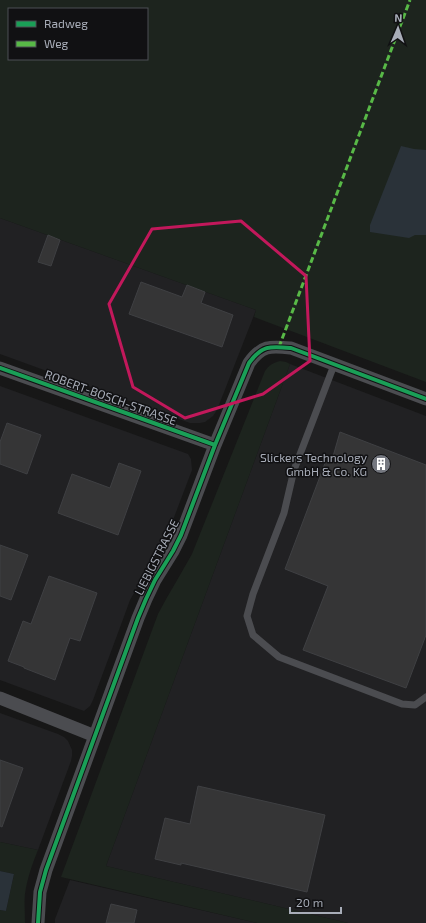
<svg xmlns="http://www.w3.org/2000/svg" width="426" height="923" font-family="'Exo 2',sans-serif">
	<rect width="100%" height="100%" fill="#171717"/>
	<path fill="#212123" d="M 0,218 L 256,310 L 217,410 L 213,416 L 205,422 L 200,423 L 190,423 L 0,354 Z
		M 290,364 L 426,416 L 426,923 L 348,923 L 106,866 Z
		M 0,386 L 188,454 L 191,459 L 192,470 L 173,520 L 163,542 L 130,600 L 122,622 L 93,700 L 90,706 L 84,711 L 0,680 Z
		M 0,713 L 58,734 L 64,737 L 68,741 L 72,750 L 72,756 L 71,761 L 38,850 L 0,842 Z
		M 70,880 L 257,923 L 55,923 L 55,919 Z"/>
	<path fill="#1d241e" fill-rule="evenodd" d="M 0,0 L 426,0 L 426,382 L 254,317 L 256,310 L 0,218 ZM 9,9 L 147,9 L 147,59 L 9,59 Z
		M 280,361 L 286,362 L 290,364 L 106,866 L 348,923 L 257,923 L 61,877 L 158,614 C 169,593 181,574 192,554 L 265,371 C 269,365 273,363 280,361 Z
		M 0,842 L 38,850 C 32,865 27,879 25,894 C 24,903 25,913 25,923 L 0,923 L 0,910 L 6,911 L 14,874 L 0,871 Z"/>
	<path fill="#2a3239" d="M 401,146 L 414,149 L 426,150 L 426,235 L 415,235 L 409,238 L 370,232 L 370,225 Z
		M 0,871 L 14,874 L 6,911 L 0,910 Z"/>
	<path fill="#353536" stroke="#3f4043" d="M 48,235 L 60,240 L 51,266 L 38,262 Z
		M 141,282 L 182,297 L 187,285 L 205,292 L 201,303 L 233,315 L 222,347 L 129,314 Z
		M 7,423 L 41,435 L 27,474 L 0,464 L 0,442 Z
		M 340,432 L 426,465 L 426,635 L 406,688 L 303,650 L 328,586 L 285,569 L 327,458 L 332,460 Z
		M 119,463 L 141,471 L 118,535 L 58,513 L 72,474 L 110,488 Z
		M 0,545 L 28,555 L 11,600 L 0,596 Z
		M 49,576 L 97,593 L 80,641 L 70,638 L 55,680 L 24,668 L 24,667 L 8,661 L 23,621 L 31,624 Z
		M 0,760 L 23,768 L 2,827 L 0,826 Z
		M 198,786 L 325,815 L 307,892 L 181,863 L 181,865 L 155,859 L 165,818 L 190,824 Z
		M 111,904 L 137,910 L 134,923 L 106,923 Z"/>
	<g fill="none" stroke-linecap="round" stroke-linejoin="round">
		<path stroke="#4b4c50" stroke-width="7" d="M 334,365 L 294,470 L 284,513 L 253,594 L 247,616 L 253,635 L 279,657 L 402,704 L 415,705 L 426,697"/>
		<path stroke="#4b4c50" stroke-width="13" d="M 0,368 L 215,445
			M 0,698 L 95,736
			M 38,923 L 40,892 L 46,870 L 138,618 L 146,599 L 155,580 L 173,551 L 181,535 L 215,445 L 249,363 C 262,345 270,346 291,348 L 426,399"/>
		<path stroke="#58b947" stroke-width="3" stroke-dasharray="6 3" stroke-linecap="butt" d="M 279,347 L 410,0"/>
		<defs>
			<path id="cycleway" d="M 0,368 L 215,445
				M 38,923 L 40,892 L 46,870 L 138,618 L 146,599 L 155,580 L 173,551 L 181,535 L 215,445 L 249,363 C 262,345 270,346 291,348 L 426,399"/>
		</defs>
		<use href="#cycleway" stroke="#111113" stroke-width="6"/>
		<use href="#cycleway" stroke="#1a9f57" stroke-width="4"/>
	</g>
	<path fill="none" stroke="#c2185b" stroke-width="3" stroke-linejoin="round" d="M 241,221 L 306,276 L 310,361 L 263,394 L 185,418 L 133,387 L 109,304 L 152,229 Z"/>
	<defs>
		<symbol id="building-disc" viewBox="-11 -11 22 22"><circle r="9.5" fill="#757880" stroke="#111113"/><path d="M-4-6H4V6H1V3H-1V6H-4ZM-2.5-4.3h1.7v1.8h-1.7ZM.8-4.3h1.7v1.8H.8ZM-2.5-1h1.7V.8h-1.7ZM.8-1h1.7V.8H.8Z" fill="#fff"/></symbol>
	</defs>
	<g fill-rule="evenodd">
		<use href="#building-disc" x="370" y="453" width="22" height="22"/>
	</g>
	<g text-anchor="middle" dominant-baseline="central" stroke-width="3" stroke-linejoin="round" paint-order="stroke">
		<g font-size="12" fill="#a8adb8" stroke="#111113">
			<text transform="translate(111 397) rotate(20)">ROBERT-BOSCH-STRASSE</text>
			<text transform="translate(156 557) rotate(-63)">LIEBIGSTRASSE</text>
		</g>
		<g font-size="12" fill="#a8adb8" stroke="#111113" text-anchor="end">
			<text x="367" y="457">Slickers Technology<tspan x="367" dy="14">GmbH &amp; Co. KG</tspan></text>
		</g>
	</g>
	<rect x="8" y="8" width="140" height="52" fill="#111113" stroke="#4d4f55"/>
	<rect x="16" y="21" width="20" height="6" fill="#1a9f57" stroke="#4d4f55"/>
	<text x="44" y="28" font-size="12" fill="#a8adb8">Radweg</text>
	<rect x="16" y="41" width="20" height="6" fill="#58b947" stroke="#4d4f55"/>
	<text x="44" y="48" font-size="12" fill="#a8adb8">Weg</text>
	<g transform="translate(398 28) rotate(2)" stroke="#111113" stroke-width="3" paint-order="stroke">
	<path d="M0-3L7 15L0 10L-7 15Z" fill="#a8adb8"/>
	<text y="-6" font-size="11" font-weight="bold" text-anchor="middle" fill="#a8adb8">N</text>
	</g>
	<path d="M290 907v6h51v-6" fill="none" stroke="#a8adb8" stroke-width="2"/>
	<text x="296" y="907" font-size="12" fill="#a8adb8" stroke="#111113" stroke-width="3" paint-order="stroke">20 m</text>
</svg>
